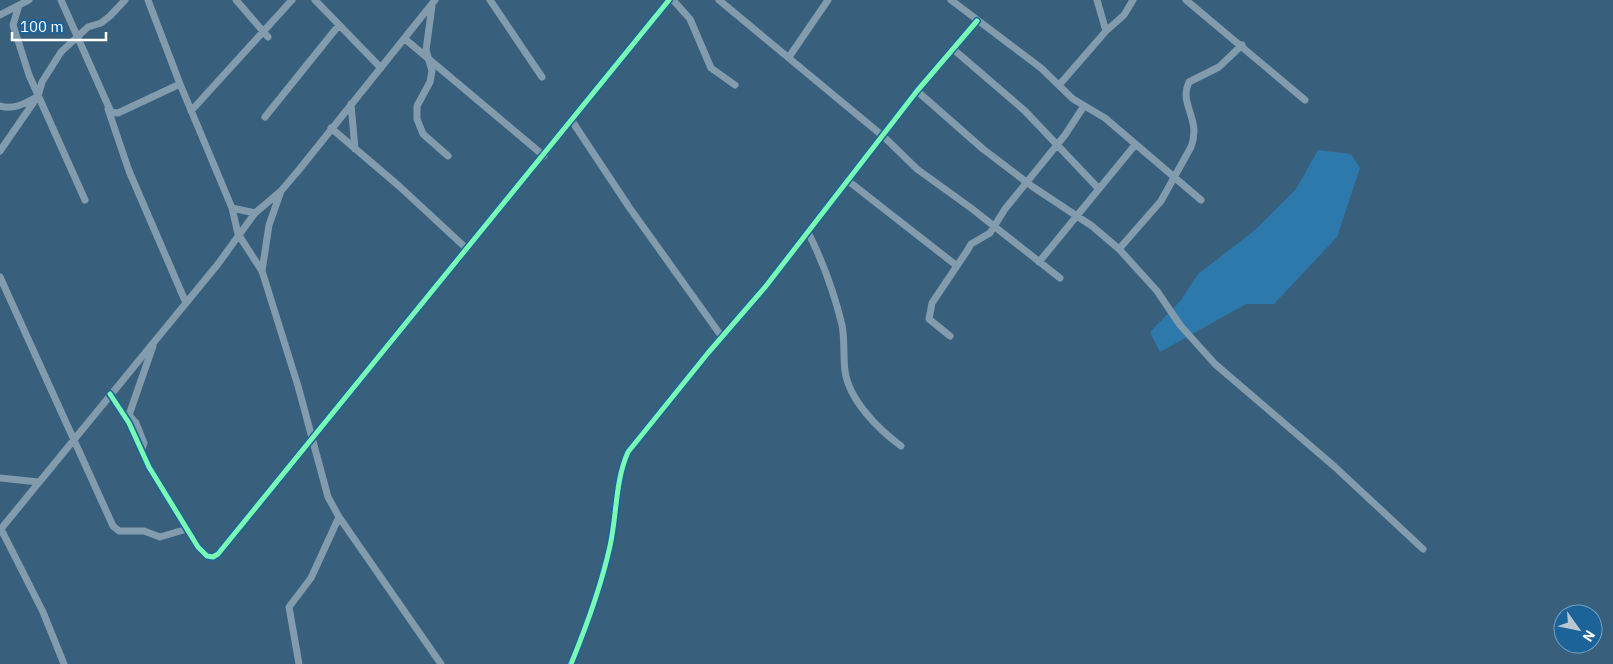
<svg xmlns="http://www.w3.org/2000/svg" width="1613" height="664" font-family="'IBM Plex Sans',sans-serif">
	<rect width="100%" height="100%" fill="#385f7b"/>
	<path fill="#2d79ac" d="M 1318,150 L 1351,154 L 1360,168 L 1337,237 L 1274,304 L 1246,304 L 1160,352 L 1150,332 L 1181,300 L 1198,274 L 1255,230 L 1296,189 Z"/>
	<g fill="none" stroke-linecap="round" stroke-linejoin="round">
		<path stroke="#829bad" stroke-width="7" d="M 61,0 L 111,112 L 118,113 L 180,84
			M 148,0 L 180,84 L 232,208 L 238,234 L 262,271
			M 236,0 L 268,37
			M 315,0 L 381,68
			M 490,0 L 542,77
			M 673,0 L 690,19 L 711,68 L 735,85
			M 719,0 L 884,137 L 917,169 L 971,208 L 1060,278
			M 951,0 L 1041,68 L 1073,99 L 1105,118 L 1201,200
			M 1097,0 L 1106,31
			M 1186,0 L 1305,100
			M 19,5 L 13,25 L 29,75 L 85,200
			M 432,6 L 426,50 L 432,71 L 430,82 L 417,106 L 417,119 L 423,134 L 448,156
			M 0,15 L 29,0
			M 405,39 L 544,156
			M 953,49 L 1025,111 L 1099,189
			M 789,57 L 828,0
			M 1060,84 L 1106,31 L 1124,15 L 1133,0
			M 917,91 L 983,149 L 1033,187 L 1092,226 L 1119,249 L 1157,291 L 1180,325 L 1215,364 L 1335,467 L 1423,549
			M 351,104 L 355,149
			M 0,106 C 13,110 24,104 35,98
			M 108,109 L 129,171 L 186,303
			M 191,111 L 292,0
			M 265,117 L 339,25
			M 572,121 L 629,207 L 722,337
			M 331,128 L 399,186 L 467,249
			M 0,151 L 38,96 L 42,82 L 61,52 L 88,27 L 101,23 L 110,16 L 125,0
			M 847,180 L 957,266
			M 281,191 L 269,225 L 262,271 L 298,386 L 328,497 L 339,517 L 441,664
			M 232,208 L 255,213
			M 808,232 C 823,262 834,292 842,325 C 845,340 843,356 845,371 C 849,400 878,429 901,446
			M 1119,249 L 1161,201 L 1191,147 C 1202,119 1178,104 1189,82 L 1219,67 L 1242,45
			M 1039,262 L 1135,145
			M 0,277 L 113,526 L 119,531 L 144,531 L 160,537 L 187,529
			M 950,336 L 929,319 L 932,303 L 967,251 L 971,244 L 990,233 L 1005,209 L 1065,135 L 1084,106
			M 110,394 L 129,423 L 149,467 L 198,547 L 207,556 L 213,557 L 218,554 L 669,0
			M 142,449 L 144,443 L 136,423 L 129,415 L 153,346
			M 0,478 L 39,482
			M 1,529 L 43,612 L 64,664
			M 0,530 L 218,264 L 255,213 L 281,191 L 298,171 L 435,0
			M 299,664 L 289,607 L 311,578 L 339,517
			M 571,664 C 587,625 601,587 610,546 C 617,515 615,481 628,452 L 708,353 L 766,286 L 917,91 L 977,21"/>
		<defs>
			<path id="cycleway" d="M 110,394 L 129,423 L 149,467 L 198,547 L 207,556 L 213,557 L 218,554 L 669,0
				M 571,664 C 587,625 601,587 610,546 C 617,515 615,481 628,452 L 708,353 L 766,286 L 917,91 L 977,21"/>
		</defs>
		<use href="#cycleway" stroke="#1b6398" stroke-width="8"/>
		<use href="#cycleway" stroke="#7af9b4" stroke-width="5"/>
	</g>
	<g transform="translate(1578 629) rotate(123)"><circle r="24" fill="#1b6398" stroke="#76a1c1"/>
	<path d="M0-4L9 19L0 12L-9 19Z" fill="#b9c7d1"/>
	<text y="-8" font-size="14" font-weight="bold" text-anchor="middle" fill="#ffffff">N</text>
	</g>
	<path d="M12 32v8h94v-8" fill="none" stroke="#ffffff" stroke-width="2.5"/>
	<text x="20" y="32" font-size="15" fill="#ffffff" stroke="#1b6398" stroke-width="4" paint-order="stroke">100 m</text>
</svg>
